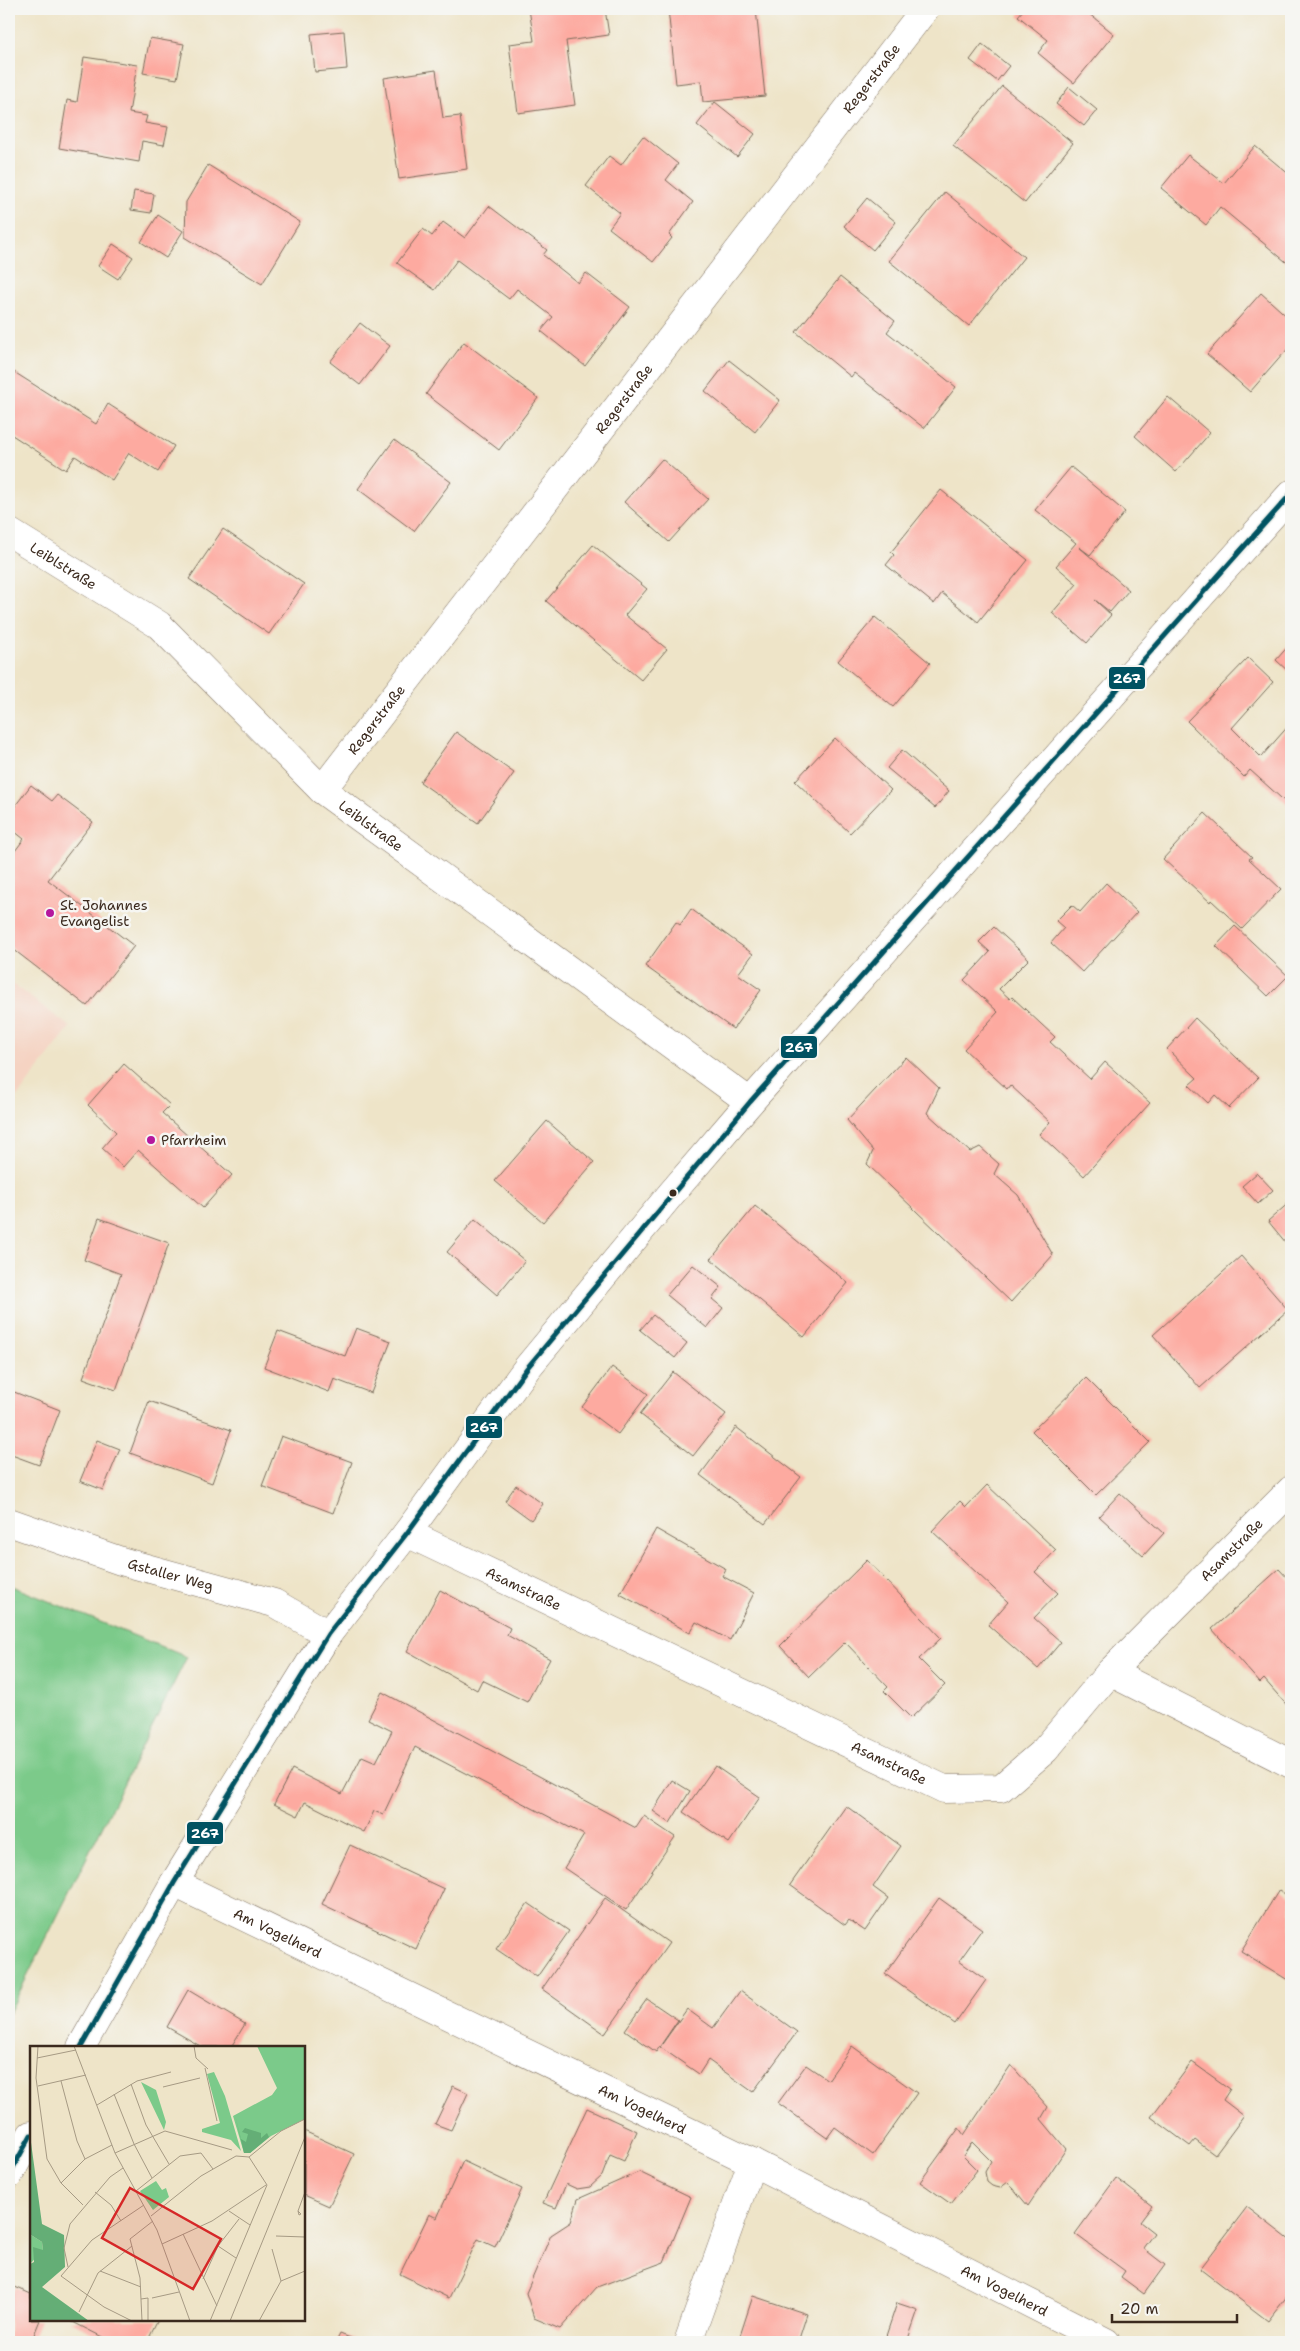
<svg xmlns="http://www.w3.org/2000/svg" width="1300" height="2351" font-family="'Shantell Sans',sans-serif">
	<rect width="100%" height="100%" fill="#f6f6f2"/>
	<filter id="ink" filterUnits="userSpaceOnUse"><feTurbulence type="fractalNoise" baseFrequency=".02" numOctaves="2"/><feDisplacementMap in="SourceGraphic" scale="10" xChannelSelector="R" yChannelSelector="G"/><feConvolveMatrix kernelMatrix="1 2 1 2 8 2 1 2 1" color-interpolation-filters="sRGB"/></filter>
	<filter id="wash" filterUnits="userSpaceOnUse"><feTurbulence type="fractalNoise" baseFrequency=".0096" numOctaves="4" result="noise"/><feDisplacementMap in="SourceGraphic" scale="20" xChannelSelector="R" yChannelSelector="G"/><feGaussianBlur stdDeviation="1.12" result="paint"/><feColorMatrix in="noise" values="0 0 0 0 0 0 0 0 0 0 0 0 0 0 0 0 0 1.4 0 .05"/><feComposite in="paint" operator="in"/></filter>
	<g filter="url(#wash)">
		<rect width="100%" height="100%" fill="#eee4c8"/>
		<path fill="#f5d3c2" d="M 9,981 L 70,1027 L 9,1108 Z"/>
		<path fill="#7bca8a" stroke="#5b7a54" d="M 9,1585 L 187,1657 L 9,2013 Z"/>
		<g id="blocks">
			<path fill="#fdaaa0" d="M 529,9 L 605,9 L 609,35 L 566,41 L 575,105 L 518,113 L 509,44 L 534,41 Z
				M 668,9 L 756,9 L 765,96 L 703,102 L 701,81 L 676,84 Z
				M 1024,9 L 1083,9 L 1114,34 L 1074,83 L 1038,53 L 1048,40 L 1018,16 Z
				M 344,31 L 347,69 L 315,72 L 311,34 Z
				M 150,38 L 184,44 L 177,79 L 143,73 Z
				M 982,44 L 1009,66 L 997,81 L 970,60 Z
				M 84,57 L 137,65 L 129,113 L 147,116 L 145,123 L 168,127 L 164,145 L 142,141 L 139,162 L 59,148 L 67,100 L 77,102 Z
				M 436,70 L 443,118 L 460,116 L 467,169 L 399,179 L 384,78 Z
				M 1002,86 L 1073,143 L 1025,203 L 953,146 Z
				M 1069,87 L 1097,110 L 1084,126 L 1056,104 Z
				M 715,102 L 755,134 L 737,157 L 697,125 Z
				M 643,136 L 678,164 L 666,180 L 693,202 L 669,235 L 672,238 L 653,262 L 609,228 L 620,213 L 586,186 L 609,156 L 621,165 Z
				M 1255,146 L 1291,176 L 1291,266 L 1220,207 L 1206,225 L 1161,188 L 1188,155 L 1224,183 Z
				M 208,165 L 300,222 L 262,284 L 185,237 L 186,202 Z
				M 134,191 L 154,194 L 151,213 L 131,210 Z
				M 945,192 L 1024,257 L 969,326 L 889,261 Z
				M 867,198 L 896,222 L 873,250 L 844,226 Z
				M 489,206 L 547,250 L 543,255 L 578,283 L 586,273 L 630,307 L 585,366 L 541,331 L 553,317 L 517,289 L 509,299 L 457,260 L 435,290 L 397,263 L 423,229 L 432,236 L 443,222 L 465,238 Z
				M 158,215 L 183,231 L 166,258 L 141,242 Z
				M 113,244 L 133,257 L 118,279 L 98,266 Z
				M 840,277 L 895,321 L 887,332 L 956,387 L 924,428 L 854,373 L 851,377 L 796,332 Z
				M 1261,293 L 1291,320 L 1291,345 L 1250,392 L 1207,354 Z
				M 360,323 L 390,346 L 360,385 L 330,362 Z
				M 464,342 L 538,398 L 499,450 L 426,394 Z
				M 729,360 L 780,400 L 755,432 L 705,391 Z
				M 14,372 L 96,424 L 108,404 L 174,446 L 158,472 L 129,453 L 112,480 L 75,456 L 66,470 L 9,433 L 9,380 Z
				M 1168,397 L 1210,433 L 1176,472 L 1135,436 Z
				M 394,440 L 451,482 L 414,531 L 358,489 Z
				M 662,459 L 708,499 L 669,542 L 624,502 Z
				M 1071,467 L 1125,512 L 1090,555 L 1079,547 L 1129,590 L 1110,612 L 1095,600 L 1111,615 L 1087,643 L 1052,613 L 1077,584 L 1056,566 L 1076,543 L 1035,510 Z
				M 941,490 L 1028,560 L 978,622 L 942,593 L 934,604 L 886,565 L 894,555 L 891,552 Z
				M 223,529 L 304,584 L 269,634 L 189,579 Z
				M 593,545 L 647,589 L 625,615 L 667,649 L 641,680 L 546,601 Z
				M 875,617 L 930,663 L 893,707 L 838,661 Z
				M 1291,643 L 1291,674 L 1276,660 Z
				M 1248,658 L 1273,682 L 1232,728 L 1261,757 L 1291,723 L 1291,807 L 1250,770 L 1244,777 L 1187,721 Z
				M 456,732 L 514,773 L 478,823 L 420,782 Z
				M 835,738 L 891,790 L 850,833 L 795,781 Z
				M 902,750 L 949,791 L 935,808 L 887,768 Z
				M 31,785 L 52,801 L 57,795 L 93,822 L 48,880 L 134,946 L 87,1006 L 9,946 L 9,859 L 24,839 L 9,827 L 9,814 Z
				M 1205,813 L 1252,857 L 1249,859 L 1281,889 L 1242,929 L 1211,900 L 1210,902 L 1163,859 Z
				M 1106,883 L 1137,912 L 1082,972 L 1051,943 L 1064,928 L 1056,921 L 1072,905 L 1080,912 Z
				M 691,909 L 753,954 L 738,974 L 761,990 L 733,1029 L 645,966 L 676,922 L 680,925 Z
				M 1235,926 L 1288,976 L 1268,996 L 1216,946 Z
				M 994,927 L 1029,959 L 999,989 L 1010,999 L 1012,997 L 1055,1037 L 1050,1042 L 1090,1079 L 1105,1062 L 1150,1103 L 1084,1176 L 1039,1134 L 1050,1122 L 1010,1085 L 1007,1089 L 964,1049 L 998,1012 L 964,980 L 990,952 L 979,942 Z
				M 1195,1018 L 1258,1078 L 1229,1108 L 1215,1095 L 1208,1103 L 1189,1085 L 1197,1078 L 1167,1049 Z
				M 906,1057 L 939,1088 L 927,1113 L 970,1152 L 980,1147 L 999,1164 L 994,1174 L 1018,1195 L 1053,1255 L 1011,1302 L 867,1164 L 873,1151 L 847,1120 Z
				M 124,1064 L 170,1105 L 162,1113 L 232,1175 L 203,1208 L 138,1150 L 123,1167 L 102,1148 L 116,1132 L 88,1105 Z
				M 547,1121 L 594,1162 L 543,1222 L 495,1181 Z
				M 1257,1173 L 1273,1190 L 1258,1204 L 1242,1186 Z
				M 1291,1201 L 1291,1249 L 1268,1221 Z
				M 755,1206 L 848,1283 L 804,1337 L 711,1259 Z
				M 99,1218 L 169,1243 L 116,1390 L 83,1378 L 121,1274 L 84,1260 Z
				M 475,1219 L 525,1261 L 497,1295 L 447,1252 Z
				M 1241,1256 L 1288,1310 L 1200,1388 L 1153,1335 Z
				M 693,1265 L 721,1287 L 712,1299 L 723,1308 L 707,1328 L 667,1295 Z
				M 653,1315 L 687,1343 L 675,1358 L 640,1330 Z
				M 356,1328 L 391,1341 L 371,1393 L 334,1379 L 329,1392 L 264,1367 L 278,1331 L 345,1356 Z
				M 612,1367 L 648,1394 L 618,1434 L 582,1407 Z
				M 673,1372 L 726,1414 L 693,1456 L 640,1414 Z
				M 1086,1378 L 1150,1442 L 1096,1495 L 1032,1431 Z
				M 9,1390 L 60,1410 L 39,1465 L 9,1454 Z
				M 149,1401 L 231,1430 L 212,1483 L 130,1453 Z
				M 736,1427 L 801,1477 L 765,1524 L 700,1475 Z
				M 281,1436 L 352,1462 L 333,1513 L 262,1486 Z
				M 97,1440 L 120,1449 L 103,1490 L 80,1481 Z
				M 516,1485 L 543,1504 L 531,1520 L 505,1501 Z
				M 987,1485 L 1056,1550 L 1035,1572 L 1058,1593 L 1034,1618 L 1061,1642 L 1038,1669 L 988,1625 L 1008,1602 L 932,1531 L 960,1501 L 966,1507 Z
				M 1120,1493 L 1164,1533 L 1143,1556 L 1099,1516 Z
				M 656,1529 L 726,1569 L 722,1576 L 754,1593 L 730,1640 L 696,1622 L 690,1633 L 620,1594 Z
				M 867,1560 L 941,1638 L 919,1659 L 945,1685 L 911,1718 L 884,1691 L 888,1687 L 845,1642 L 809,1677 L 780,1646 Z
				M 1279,1569 L 1291,1582 L 1291,1710 L 1264,1679 L 1260,1683 L 1212,1629 Z
				M 440,1590 L 510,1628 L 507,1635 L 550,1659 L 527,1702 L 482,1680 L 477,1690 L 407,1651 Z
				M 382,1692 L 636,1828 L 644,1816 L 675,1837 L 626,1910 L 564,1868 L 584,1835 L 415,1747 L 383,1815 L 374,1811 L 364,1832 L 305,1802 L 298,1816 L 274,1804 L 292,1769 L 342,1794 L 362,1756 L 376,1762 L 392,1731 L 368,1719 Z
				M 715,1766 L 760,1797 L 729,1843 L 683,1812 Z
				M 672,1780 L 690,1791 L 670,1823 L 653,1811 Z
				M 846,1806 L 901,1846 L 873,1887 L 888,1898 L 865,1931 L 849,1920 L 845,1925 L 790,1885 Z
				M 350,1845 L 444,1889 L 416,1949 L 322,1904 Z
				M 1279,1890 L 1291,1898 L 1291,1982 L 1241,1951 Z
				M 605,1898 L 669,1943 L 605,2034 L 542,1989 Z
				M 939,1898 L 982,1929 L 959,1961 L 986,1980 L 955,2024 L 885,1974 Z
				M 528,1903 L 569,1931 L 537,1977 L 496,1949 Z
				M 188,1990 L 245,2024 L 231,2047 L 202,2047 L 167,2027 Z
				M 740,1991 L 797,2032 L 753,2092 L 708,2060 L 699,2074 L 660,2047 L 687,2009 L 713,2028 Z
				M 647,1999 L 678,2020 L 656,2052 L 625,2030 Z
				M 852,2046 L 917,2093 L 873,2155 L 835,2127 L 827,2138 L 778,2103 L 806,2065 L 828,2080 Z
				M 1192,2062 L 1230,2089 L 1223,2100 L 1244,2116 L 1215,2155 L 1195,2140 L 1190,2146 L 1151,2117 Z
				M 1011,2065 L 1048,2107 L 1041,2119 L 1066,2149 L 1028,2206 L 1008,2182 L 1000,2188 L 992,2186 L 987,2182 L 985,2172 L 991,2161 L 972,2142 L 963,2156 L 977,2170 L 951,2204 L 920,2182 L 959,2128 L 964,2135 Z
				M 453,2086 L 468,2093 L 451,2130 L 435,2124 Z
				M 587,2108 L 637,2131 L 624,2161 L 610,2155 L 602,2176 L 590,2187 L 577,2189 L 566,2184 L 556,2208 L 543,2203 Z
				M 304,2131 L 354,2154 L 329,2206 L 304,2195 Z
				M 463,2161 L 522,2189 L 495,2247 L 478,2239 L 449,2298 L 400,2274 L 429,2214 L 437,2218 Z
				M 639,2172 L 691,2197 L 664,2262 L 597,2287 L 560,2329 L 534,2318 L 526,2293 L 551,2235 L 571,2222 L 578,2199 Z
				M 1116,2178 L 1152,2206 L 1140,2222 L 1154,2233 L 1143,2248 L 1165,2265 L 1144,2294 L 1121,2277 L 1125,2271 L 1075,2234 Z
				M 1247,2207 L 1291,2241 L 1291,2291 L 1268,2321 L 1200,2269 Z
				M 15,2287 L 31,2294 L 31,2320 L 40,2320 L 31,2342 L 9,2342 L 9,2299 Z
				M 753,2296 L 807,2314 L 798,2342 L 738,2342 Z
				M 897,2303 L 918,2310 L 907,2342 L 894,2342 L 885,2339 Z
				M 69,2320 L 158,2320 L 147,2342 L 112,2342 Z
				M 340,2334 L 361,2342 L 336,2342 Z"/>
		</g>
	</g>
	<g filter="url(#ink)">
		<use href="#blocks" fill-opacity="0" stroke="#7a6b5a" stroke-width="1"/>
		<g fill="none" stroke-linecap="round" stroke-linejoin="round">
			<defs>
				<g id="street">
					<path id="s1" d="M 9,532 L 159,625 L 322,790 L 750,1102"/>
					<path id="s2" d="M 322,790 L 925,9"/>
					<path id="s3" d="M 9,1522 L 121,1561 L 274,1603 L 328,1634"/>
					<path id="s4" d="M 407,1533 L 944,1789 L 1001,1788 L 1045,1750 L 1110,1672 L 1291,1490"/>
					<path d="M 1110,1672 L 1291,1764"/>
					<path id="s5" d="M 174,1883 L 752,2162 L 1106,2342"/>
					<path d="M 688,2342 L 752,2162"/>
				</g>
				<path id="secondary" d="M 81,2047 L 174,1883 L 328,1634 L 407,1533 L 527,1368 L 671,1194 L 750,1102 L 1291,494
					M 9,2175 L 31,2135"/>
			</defs>
			<use href="#street" stroke="#7a6b5a" stroke-width="29"/>
			<use href="#secondary" stroke="#7a6b5a" stroke-width="29"/>
			<use href="#street" stroke="#fff" stroke-width="28"/>
			<use href="#secondary" stroke="#fff" stroke-width="28"/>
			<defs>
				<path id="bus-1" d="M 81,2047 L 174,1883 L 328,1634 L 407,1533 L 527,1368 L 750,1102 L 1291,494
					M 9,2175 L 31,2135"/>
			</defs>
			<use href="#bus-1" stroke="#f6f6f2" stroke-width="9"/>
			<use href="#bus-1" stroke="#005262" stroke-width="5"/>
		</g>
	</g>
	<g fill="#b5179e" stroke="#f6f6f2" stroke-width="2">
		<circle cx="50" cy="913" r="5"/>
		<circle cx="151" cy="1140" r="5"/>
	</g>
	<circle fill="#3b2a1e" stroke="#f6f6f2" stroke-width="2" cx="673" cy="1193" r="4.5"/>
	<g text-anchor="middle" dominant-baseline="central" stroke-width="5" stroke-linejoin="round" paint-order="stroke">
		<g font-size="14" fill="#3b2a1e" stroke="#f6f6f2">
			<text stroke="none"><textPath href="#s2" startOffset="899">Regerstraße</textPath></text>
			<text stroke="none"><textPath href="#s2" startOffset="494">Regerstraße</textPath></text>
			<text stroke="none"><textPath href="#s1" startOffset="64">Leiblstraße</textPath></text>
			<text stroke="none"><textPath href="#s2" startOffset="89">Regerstraße</textPath></text>
			<text stroke="none"><textPath href="#s1" startOffset="469">Leiblstraße</textPath></text>
			<text stroke="none"><textPath href="#s4" startOffset="984">Asamstraße</textPath></text>
			<text stroke="none"><textPath href="#s3" startOffset="170">Gstaller Weg</textPath></text>
			<text stroke="none"><textPath href="#s4" startOffset="129">Asamstraße</textPath></text>
			<text stroke="none"><textPath href="#s4" startOffset="534">Asamstraße</textPath></text>
			<text stroke="none"><textPath href="#s5" startOffset="115">Am Vogelherd</textPath></text>
			<text stroke="none"><textPath href="#s5" startOffset="520">Am Vogelherd</textPath></text>
			<text stroke="none"><textPath href="#s5" startOffset="925">Am Vogelherd</textPath></text>
		</g>
		<g font-size="14" fill="#3b2a1e" stroke="#f6f6f2" text-anchor="start">
			<text x="60" y="905">St. Johannes<tspan x="60" dy="16">Evangelist</tspan></text>
			<text x="161" y="1140">Pfarrheim</text>
		</g>
	</g>
	<g transform="translate(30 2046)">
		<rect width="275" height="275" fill="#eee4c8"/>
		<path d="M 227,0 L 275,0 L 275,73 L 241,90 L 220,107 L 214,107 L 203,70 L 242,49 L 247,42 ZM 184,26 L 195,50 L 211,105 L 201,94 L 172,86 L 172,83 L 190,77 L 177,28 ZM 111,36 L 126,44 L 136,76 L 134,84 ZM 126,135 L 132,144 L 136,142 L 139,151 L 123,164 L 110,145 ZM 0,179 L 1,189 L 12,196 L 13,204 L 0,218 Z" fill="#7bca8a"/>
		<path d="M 205,69 L 211,93 L 216,96 L 218,88 L 212,86 L 215,82 L 231,87 L 231,92 L 237,87 L 239,91 L 220,107 L 214,107 ZM 0,89 L 12,178 L 34,189 L 35,221 L 12,241 L 59,275 L 0,275 L 0,218 L 4,216 L 3,201 L 13,204 L 12,196 L 1,189 Z" fill="#64ae76"/>
		<path fill="none" stroke="#a69a84" stroke-width="1" d="M 8,0 L 6,32 L 17,113 L 31,137 L 53,159M 44,0 L 85,107 L 127,184 L 160,275M 164,0 L 166,12 L 178,23M 7,12 L 46,4M 175,22 L 187,75M 31,35 L 47,95 L 55,113M 101,38 L 116,79 L 139,118M 8,40 L 56,29M 133,41 L 170,32M 84,48 L 104,98 L 122,132M 67,59 L 107,35 L 141,26M 85,107 L 135,85 L 202,104M 219,111 L 251,85 L 275,73M 219,111 L 237,139M 31,137 L 55,113 L 82,99M 106,145 L 150,110 L 171,107 L 183,123M 65,146 L 81,159 L 91,175M 199,165 L 220,179M 268,165 L 269,169 L 271,168 L 268,165 L 275,146M 121,170 L 171,130 L 206,110 L 219,111M 153,188 L 187,260M 246,190 L 275,191M 132,198 L 182,175 L 236,139M 188,200 L 206,212M 242,203 L 251,235M 38,221 L 34,202 L 40,178 L 80,131 L 93,122M 70,225 L 111,241M 173,233 L 188,200 L 209,173M 122,252 L 149,246M 111,253 L 118,252 L 118,275M 49,266 L 68,227 L 102,200M 102,275 L 74,261 L 31,230 L 62,194 L 114,159M 112,275 L 110,232 L 100,193 L 123,175M 180,275 L 237,139M 200,275 L 275,91M 229,275 L 251,235 L 275,225"/>
		<path fill="#d62828" fill-opacity="0.15" stroke="#d62828" stroke-width="2.5" d="M 100,142 L 191,193 L 163,243 L 72,192 Z"/>
		<rect width="275" height="275" fill="none" stroke="#3b2a1e" stroke-width="2.5"/>
	</g>
	<g stroke="#f6f6f2" stroke-width="2">
		<rect x="1108" y="666" width="38" height="24" rx="5" fill="#005262"/>
		<rect x="780" y="1035" width="38" height="24" rx="5" fill="#005262"/>
		<rect x="465" y="1415" width="38" height="24" rx="5" fill="#005262"/>
		<rect x="186" y="1821" width="38" height="24" rx="5" fill="#005262"/>
	</g>
	<g font-size="14" text-anchor="middle" font-weight="bold" fill="#fff">
		<text x="1127" y="683">267</text>
		<text x="799" y="1052">267</text>
		<text x="484" y="1432">267</text>
		<text x="205" y="1838">267</text>
	</g>
	<rect width="1300" height="2351" fill="none" stroke="#f6f6f2" stroke-width="30"/>
	<path d="M1112 2314v8h125v-8" fill="none" stroke="#3b2a1e" stroke-width="2.5"/>
	<text x="1120" y="2314" font-size="15" fill="#3b2a1e" stroke="#f6f6f2" stroke-width="4" paint-order="stroke">20 m</text>
</svg>
